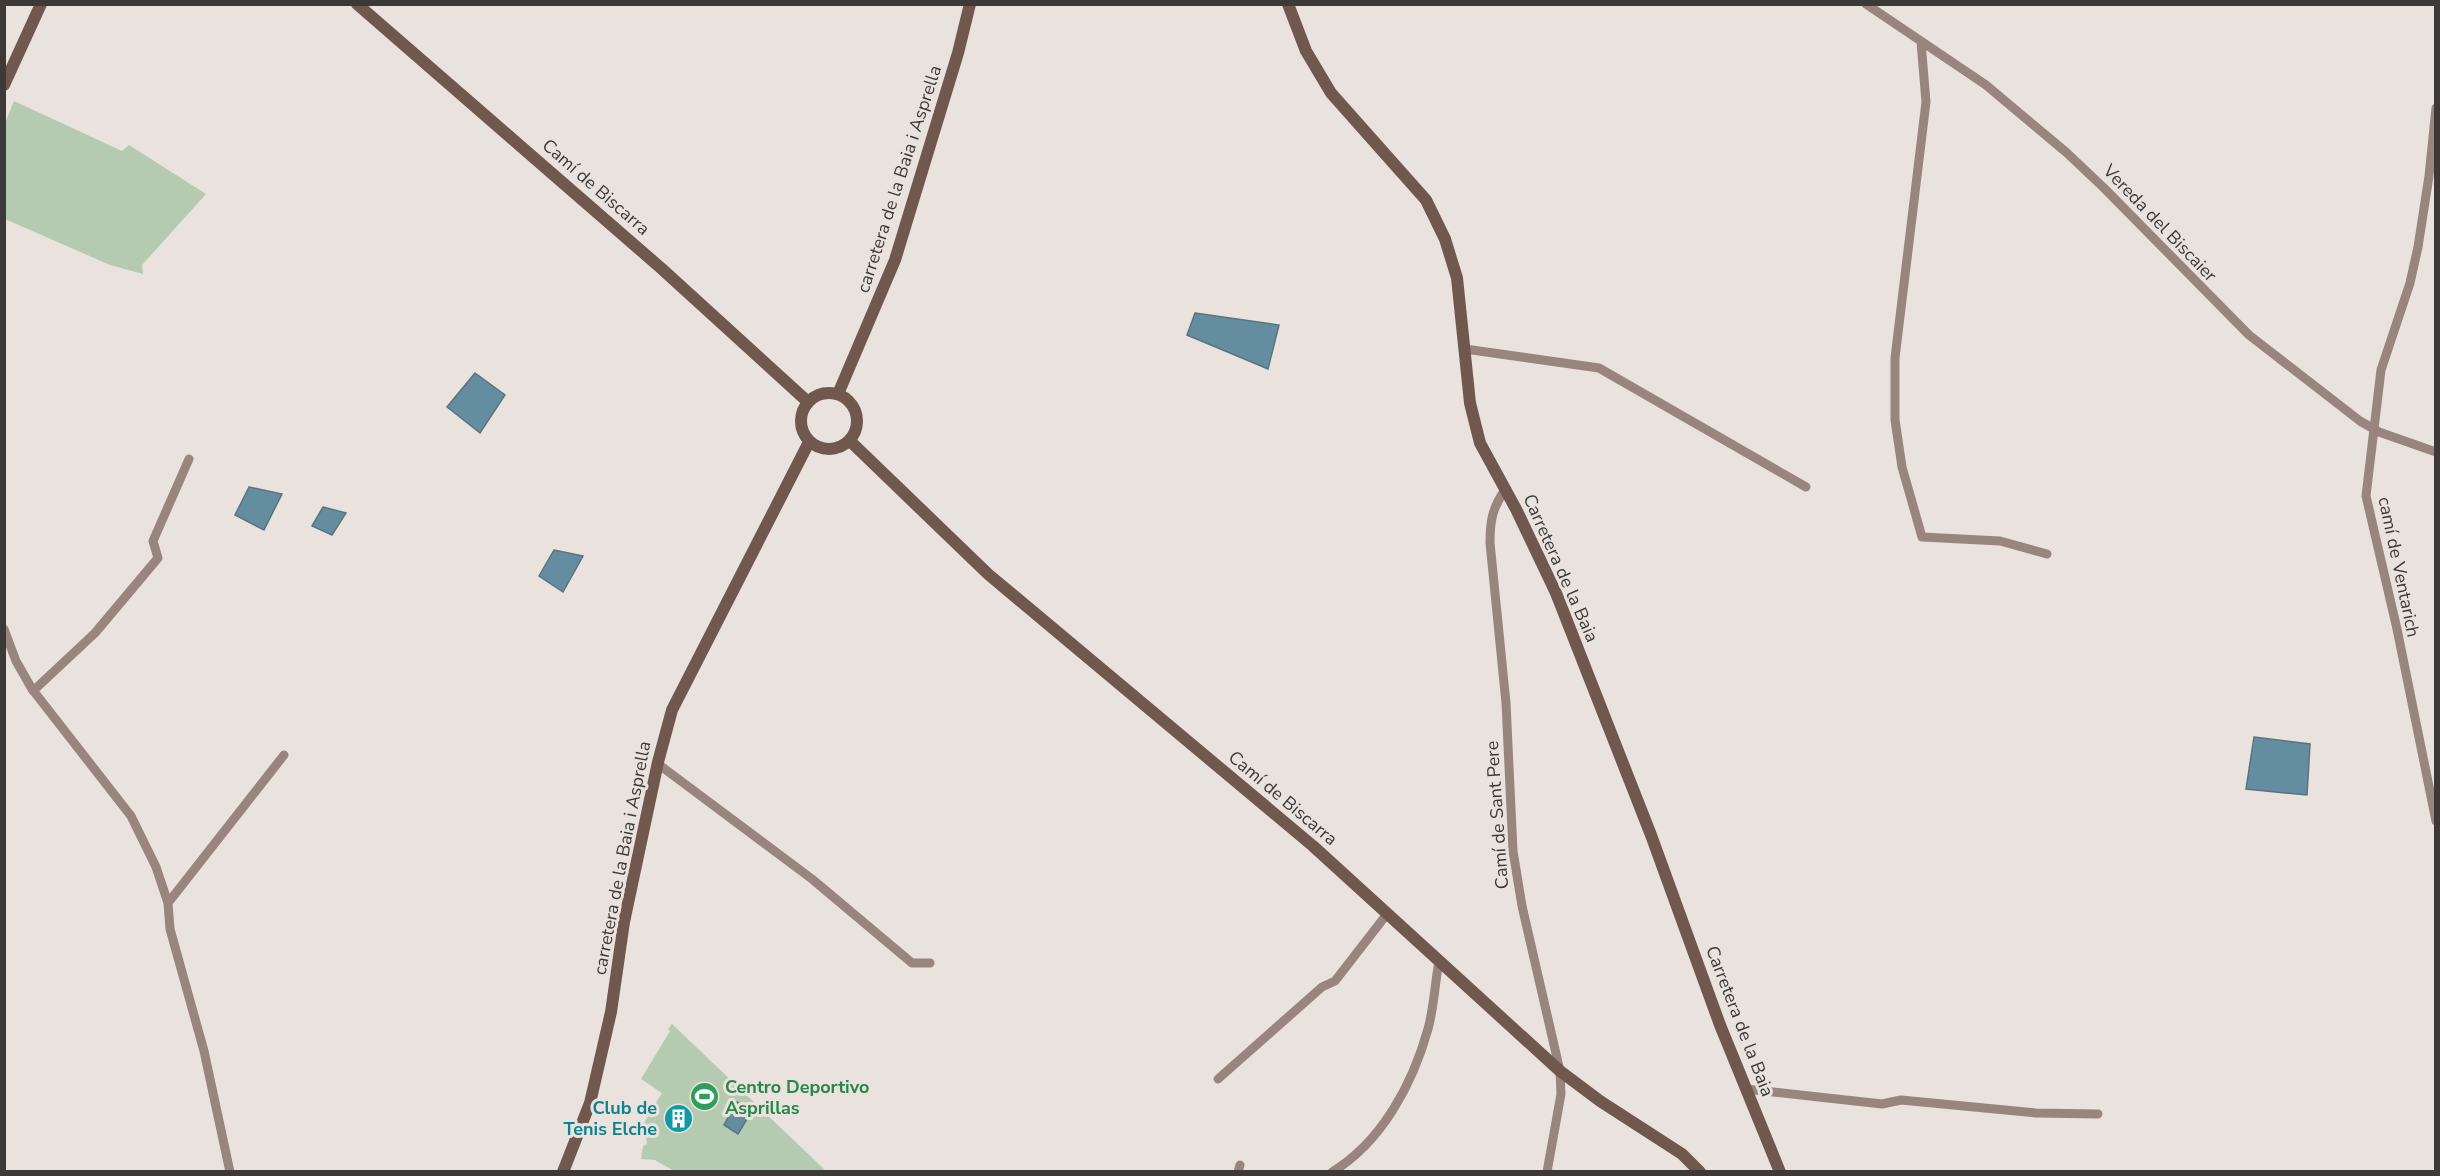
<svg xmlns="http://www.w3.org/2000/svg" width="2440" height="1176" font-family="'Nunito Sans',sans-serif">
	<rect width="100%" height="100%" fill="#eae2dd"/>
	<path fill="#b4cbb1" d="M 14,101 L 122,151 L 129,145 L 206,194 L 142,265 L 143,274 L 110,265 L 5,219 L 5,123 Z
		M 672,1024 L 826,1171 L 674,1171 L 655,1160 L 641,1159 L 643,1146 L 647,1144 L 644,1123 L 662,1093 L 641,1079 L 670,1031 L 668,1029 Z"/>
	<path fill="#648ea0" stroke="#587480" stroke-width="1.5" d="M 1195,313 L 1279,325 L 1268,369 L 1187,335 Z
		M 475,373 L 505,395 L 480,433 L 447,407 Z
		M 249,487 L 282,494 L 264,530 L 235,515 Z
		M 323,507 L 346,513 L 332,535 L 312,526 Z
		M 554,550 L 583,556 L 563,592 L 539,576 Z
		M 2254,737 L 2310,744 L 2307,795 L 2246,789 Z
		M 737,1102 L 752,1111 L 738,1134 L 724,1125 Z"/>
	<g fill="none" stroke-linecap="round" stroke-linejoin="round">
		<path stroke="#97857e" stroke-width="9" d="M 1866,4 L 1986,85 L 2067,153 L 2104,188 L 2249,335 L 2360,421 L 2379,432 L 2436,452
			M 1921,42 L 1926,102 L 1895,358 L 1895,420 L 1902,467 L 1922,537 L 2000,541 L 2047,554
			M 2436,108 L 2429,176 L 2418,247 L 2410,283 L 2381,370 L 2366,496 L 2397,629 L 2436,821
			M 1465,349 L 1599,368 L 1806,487
			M 1505,490 C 1492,508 1490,522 1490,543 L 1506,703 L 1513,851 L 1522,906 L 1560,1071 L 1561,1094 L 1547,1172
			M 4,629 L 16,661 L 32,689 L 131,816 L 156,867 L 168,903 L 170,929 L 204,1051 L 230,1172
			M 33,691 L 95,633 L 158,558 L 153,541 L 189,459
			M 658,764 L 812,879 L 912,963 L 930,963
			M 168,903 L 284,755
			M 1218,1079 L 1322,987 L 1335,981 L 1387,914
			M 1746,1089 L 1882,1104 L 1901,1100 L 2036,1113 L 2098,1114
			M 1238,1172 L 1240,1165
			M 1332,1172 C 1382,1142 1413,1083 1428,1029 C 1434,1007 1435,983 1439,961"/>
		<path stroke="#71584f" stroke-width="12" d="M 357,4 L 662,269 L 808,402
			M 1288,4 L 1306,51 L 1331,93 L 1426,200 L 1445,239 L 1457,278 L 1470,403 L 1480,443 L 1516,509 L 1556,593 L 1651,835 L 1720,1025 L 1780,1172
			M 4,85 L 41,4
			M801 421a28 28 0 1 1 56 0a28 28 0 1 1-56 0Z
			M 838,394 L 895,260 L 958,53 L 970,4
			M 850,441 L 988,574 L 1313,846 L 1560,1071 L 1600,1101 L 1682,1154 L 1700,1172
			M 563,1172 L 590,1103 L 611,1012 L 624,922 L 658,762 L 672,710 L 809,442"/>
	</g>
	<defs>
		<symbol id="stadium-disc" viewBox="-11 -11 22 22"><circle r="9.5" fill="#2e9e5b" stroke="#eae2dd"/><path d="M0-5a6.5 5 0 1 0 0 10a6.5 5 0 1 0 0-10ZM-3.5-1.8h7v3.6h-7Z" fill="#fff"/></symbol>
		<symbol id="building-disc" viewBox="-11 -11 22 22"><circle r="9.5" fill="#0f9aa8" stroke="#eae2dd"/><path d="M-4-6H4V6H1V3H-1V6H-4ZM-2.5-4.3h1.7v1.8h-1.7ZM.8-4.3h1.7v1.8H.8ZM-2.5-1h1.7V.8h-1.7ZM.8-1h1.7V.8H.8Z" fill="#fff"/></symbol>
	</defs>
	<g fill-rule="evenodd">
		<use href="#stadium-disc" x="688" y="1080" width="33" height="33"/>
		<use href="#building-disc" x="662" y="1102" width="33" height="33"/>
	</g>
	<g text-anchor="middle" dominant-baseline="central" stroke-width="6" stroke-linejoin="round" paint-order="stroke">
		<g font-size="18" fill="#3c3937" stroke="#eae2dd">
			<text transform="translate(899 179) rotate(-72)">carretera de la Baia i Asprella</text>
			<text transform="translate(596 187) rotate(41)">Camí de Biscarra</text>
			<text transform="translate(2160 223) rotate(46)">Vereda del Biscaier</text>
			<text transform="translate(2399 567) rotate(78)">camí de Ventarich</text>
			<text transform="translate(1561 568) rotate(66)">Carretera de la Baia</text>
			<text transform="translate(1283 798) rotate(40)">Camí de Biscarra</text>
			<text transform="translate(1497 815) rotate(-94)">Camí de Sant Pere</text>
			<text transform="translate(622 858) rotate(-79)">carretera de la Baia i Asprella</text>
			<text transform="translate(1740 1021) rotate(69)">Carretera de la Baia</text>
		</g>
		<g font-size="18" font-weight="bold" fill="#27864d" stroke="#eae2dd" text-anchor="start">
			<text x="725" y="1087">Centro Deportivo<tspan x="725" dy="21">Asprillas</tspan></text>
		</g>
		<g font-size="18" font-weight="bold" fill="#0d838f" stroke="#eae2dd" text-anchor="end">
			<text x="657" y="1108">Club de<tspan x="657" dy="21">Tenis Elche</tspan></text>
		</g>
	</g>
	<rect width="2440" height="1176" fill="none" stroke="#3c3937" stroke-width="12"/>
</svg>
